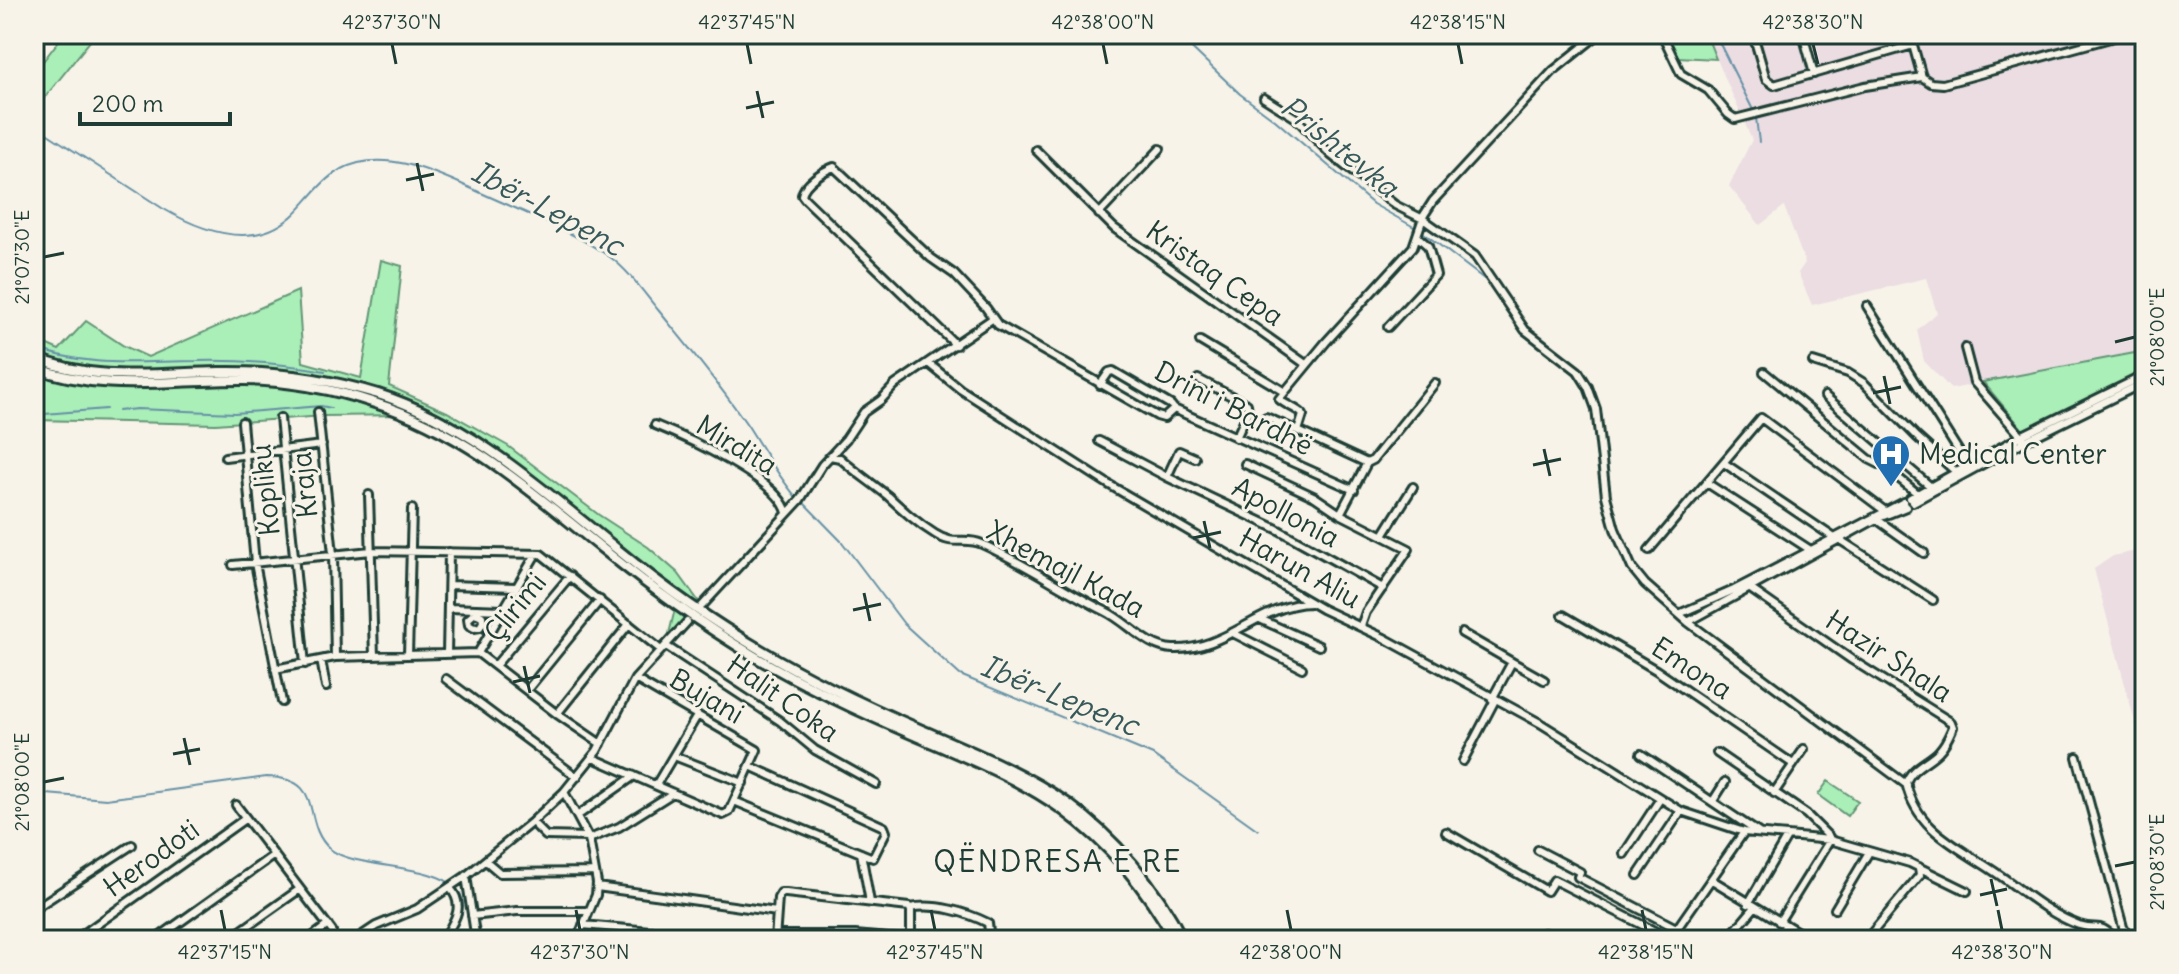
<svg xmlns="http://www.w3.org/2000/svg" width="2179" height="974" font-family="Delius,sans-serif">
	<rect width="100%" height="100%" fill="#f7f3e8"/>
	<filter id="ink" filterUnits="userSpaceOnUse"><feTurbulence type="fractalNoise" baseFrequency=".0125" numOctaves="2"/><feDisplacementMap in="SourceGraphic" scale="16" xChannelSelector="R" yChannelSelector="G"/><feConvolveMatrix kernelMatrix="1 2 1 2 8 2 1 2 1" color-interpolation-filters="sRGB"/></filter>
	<g filter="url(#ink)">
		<path fill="#ebdde2" d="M 1706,34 L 2145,34 L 2145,353 L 2135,353 L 1951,389 L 1924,361 L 1917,330 L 1937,313 L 1926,278 L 1812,305 L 1798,273 L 1805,263 L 1784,206 L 1760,225 L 1729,186 L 1752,140 Z
			M 2145,549 L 2145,759 L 2094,569 L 2113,556 Z"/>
		<path fill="#aaeeb8" stroke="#649676" stroke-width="2" d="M 64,34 L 84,34 L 90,41 L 34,111 L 34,73 Z
			M 1663,34 L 1706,34 L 1716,59 L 1677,57 Z
			M 381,260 L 402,266 L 389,386 L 447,412 L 508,446 L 599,515 L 648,547 L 678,573 L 702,606 L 666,646 L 676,605 L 527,487 L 408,415 L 324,416 L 216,424 L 34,420 L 34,339 L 59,350 L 86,321 L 124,346 L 148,357 L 298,291 L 303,362 L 361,378 Z
			M 2145,351 L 2145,381 L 2079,408 L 2029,437 L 1983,382 Z
			M 1828,781 L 1858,801 L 1847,816 L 1818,795 Z"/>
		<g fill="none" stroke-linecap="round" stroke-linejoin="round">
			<path stroke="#6691a6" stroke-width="2" d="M 1177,34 L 1240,94 L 1275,120 L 1373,204 L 1421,231 L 1484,279
				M 1715,34 L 1754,112
				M 1756,118 L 1759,142
				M 34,125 L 162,208 C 201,231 252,251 291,217 C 307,203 320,181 340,170 C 381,148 430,170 468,187 C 515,209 567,228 610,257 C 629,271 644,293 659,311 C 690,349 721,386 748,426 C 764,451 777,474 796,497
				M 34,347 C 87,369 141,361 197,361 C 241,360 282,363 325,371
				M 118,411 L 137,409 L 235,413 L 321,406 L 331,408
				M 44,414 L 106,409
				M 803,502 L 842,542 L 904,624 L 960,675 L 1153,755 L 1258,830
				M 34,793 L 106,799 L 266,777 C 328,778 299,821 330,849 C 353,868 420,863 450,883
				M 447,940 C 458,924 472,904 455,887"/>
			<defs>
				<path id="minor" d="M 1662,34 L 1681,74 L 1708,90 L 1728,114 L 1735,119 L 1865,86 L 1922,77
					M 1753,34 L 1766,79 L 1774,85 L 1913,45 L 1922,77 L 1931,83 L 1943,84 L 2125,34
					M 1803,34 L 1814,74
					M 1264,98 L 1296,118 L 1331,155 L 1395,205 L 1423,219 L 1475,256 L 1525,330 L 1578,371 L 1588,387 L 1596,409 L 1606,496 L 1615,529 L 1632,568 L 1645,584 L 1688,622 L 1907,785
					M 1036,150 L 1114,228 L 1307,365
					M 1099,214 L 1160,149
					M 1867,306 L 1968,466
					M 1388,327 L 1436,275 L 1428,246 L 1418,237
					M 1200,341 L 1285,392
					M 956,345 L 805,199 L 802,195 C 804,183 823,171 834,167 L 931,258 L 954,274 L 986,308 L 998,325 L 1157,416 L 1164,418 L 1174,409
					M 1965,348 L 1974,382 L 2023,438
					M 1813,362 L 1848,373 L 1864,383 L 1917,437 L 1956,472
					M 928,363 L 960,389 L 1108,484 L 1322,609 L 1384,638 L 1540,723 L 1681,811 L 1744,832 L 1830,840 L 1910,863 L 1967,891
					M 1764,372 L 1869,459 L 1885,467 L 1918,494
					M 1198,379 L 1247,404 L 1248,412 L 1236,438
					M 1100,385 L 1109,372 L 1113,371 L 1171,405 L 1174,409 L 1354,490
					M 1825,396 L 1931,487
					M 318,412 L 333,554 L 335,657
					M 1266,417 L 1298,431
					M 280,418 L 305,664
					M 242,422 L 255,563 L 282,702
					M 655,425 C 685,437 780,480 787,513
					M 1099,441 L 1167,477
					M 830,456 L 840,458 C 855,472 872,483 888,496 C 903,510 917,523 935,534 C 955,547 964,536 982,544 C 1024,563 1063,590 1105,611 C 1128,622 1147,648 1173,649 C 1225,651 1261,604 1310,603
					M 225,457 L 322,445
					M 1195,458 L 1179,451 L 1167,477 L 1277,529 L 1383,588
					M 1367,463 L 1373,460 L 1435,383
					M 1724,463 L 1833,537
					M 1245,464 L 1315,497 L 1340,514
					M 1707,483 L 1812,551
					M 369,495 L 374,656
					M 1910,498 L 2021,436 L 2145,375
					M 1913,502 L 2025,441 L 2145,382
					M 1875,518 L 1924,553
					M 1383,535 L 1413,487
					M 1837,538 L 1933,600
					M 1649,550 L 1761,418 L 1885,511
					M 233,565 L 371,551 L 541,554 L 661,650
					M 449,585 L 516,587
					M 1749,588 L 1852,660 L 1951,722 L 1953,727 C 1949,736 1946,744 1939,751 C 1929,762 1911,767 1906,783 C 1917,831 1959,847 1995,872 C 2022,890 2048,914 2079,925 C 2101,932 2096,920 2117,940
					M 702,606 L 800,500 L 822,465 L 846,439 L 864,412 L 881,400 L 895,385 L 992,319
					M 449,608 L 503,610
					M 474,609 L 475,613 L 468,619 L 469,625 L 474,628 L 480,627 L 483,622 L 482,616 L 475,613
					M 1679,614 L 1734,590 L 1904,502
					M 1563,615 L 1656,670 L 1793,764
					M 1260,619 L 1319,646
					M 1688,622 L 1876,519 L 1906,507
					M 1361,626 L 1366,612 L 1409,549 L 1340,514 L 1367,463 L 1298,431 L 1303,415 C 1298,408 1286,406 1279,399 L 1326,342 L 1413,247 L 1424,215 L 1433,201 L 1553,71 L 1599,34
					M 1233,633 L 1302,668
					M 1462,633 L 1512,662 L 1492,699
					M 666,646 L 780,721 L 815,750 L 876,784
					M 478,653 L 536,554
					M 447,654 L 449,552
					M 408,655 L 412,509
					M 321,660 L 326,687
					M 1512,662 L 1544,680
					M 495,666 L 570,576
					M 275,669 L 335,657 L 478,653 L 557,714 L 601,744
					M 446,679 L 577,777
					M 527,690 L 600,600
					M 557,714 L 629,624
					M 1717,753 L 1806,814 L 1829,837 L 1830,840 L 1779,922
					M 1641,754 L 1759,833
					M 674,756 L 743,783
					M 2077,757 L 2123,927 L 2130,940
					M 593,758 L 723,815 L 729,812 L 757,750 L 635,679
					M 1463,761 L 1495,700
					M 656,785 L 697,716
					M 564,792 L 589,839 L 597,883 L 596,895 L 577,940
					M 1774,793 L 1804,749
					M 734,801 L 873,858 L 886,832 L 884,827 L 750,766
					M 1713,801 L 1725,782
					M 236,805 L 332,931
					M 577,816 L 634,776
					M 532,822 L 546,836 L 588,837
					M 1446,832 L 1547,891 L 1554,880 L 1670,939
					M 589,839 L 619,827 L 673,793
					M 1538,850 L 1580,872 L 1578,877 L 1678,929
					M 861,853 L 870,902
					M 1624,854 L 1660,799
					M 486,861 L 500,873 L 595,872
					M 1638,875 L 1681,811
					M 466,876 L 476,940
					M 1712,880 L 1811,940
					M 597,887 L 777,912
					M 1748,904 L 1787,837
					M 910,908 C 935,903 966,912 988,923 L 990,940
					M 34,909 L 132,845
					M 1835,909 L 1869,852
					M 472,916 L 517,911 L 589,911
					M 583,925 L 751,940
					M 1544,933 L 1560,940
					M 82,935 L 107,940
					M 775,935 L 855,935 L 911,940
					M 75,940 L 246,818
					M 155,940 L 274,855
					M 228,940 L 300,889
					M 308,940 L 328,925
					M 355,940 L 376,926 L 417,909 L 466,876 L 532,822 L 564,792 L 597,751 L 635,679 L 687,622
					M 443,940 C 454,922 466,906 450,888
					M 775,940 L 778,898 L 781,893 L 786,893 L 909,907 L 911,911 L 911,940
					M 1669,940 L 1744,832
					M 1727,940 L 1755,907
					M 1773,940 L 1786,926
					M 1866,940 L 1920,875 L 1919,867"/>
				<path id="highway" d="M 34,357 C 93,383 157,373 219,372 C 274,371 326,378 378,394 C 472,424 543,490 618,550 C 663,587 711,621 761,650 C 811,680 864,705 917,728 C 968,750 1021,771 1067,803 C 1115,838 1156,886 1183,940
					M 34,367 C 102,394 174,379 245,380 C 289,381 333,389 375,403 C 464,431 531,491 603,549 C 651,588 701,624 754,656 C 808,688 864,714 921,738 C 970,759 1020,779 1063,810 C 1110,844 1147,889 1175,940"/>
			</defs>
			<use href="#minor" stroke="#1f3d34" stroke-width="12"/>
			<use href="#highway" stroke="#1f3d34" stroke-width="14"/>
			<use href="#minor" stroke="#f7f3e8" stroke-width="6"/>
			<use href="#highway" stroke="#f7f3e8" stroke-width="8"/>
		</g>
	</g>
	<path fill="none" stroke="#1f3d34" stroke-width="3" d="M 392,44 L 396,64M 747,44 L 751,64M 1103,44 L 1107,64M 1458,44 L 1462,64M 1813,44 L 1818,64M 757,91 L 763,118M 746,108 L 774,102M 417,163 L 423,191M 406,180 L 434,174M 44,257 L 64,253M 2115,342 L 2135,337M 1884,376 L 1890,404M 1873,393 L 1901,387M 1544,449 L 1550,476M 1533,465 L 1561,459M 1204,521 L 1210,548M 1193,538 L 1221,532M 864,593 L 870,621M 853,610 L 881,604M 524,666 L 530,693M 513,682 L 540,676M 184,738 L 190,765M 173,754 L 200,749M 44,782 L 64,778M 2115,866 L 2135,862M 1991,879 L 1997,906M 1980,895 L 2007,889M 221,910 L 225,930M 576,910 L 580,930M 931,910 L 935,930M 1287,910 L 1291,930M 1642,910 L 1646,930M 1998,910 L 2002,930"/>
	<defs>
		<symbol id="hospital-pin" viewBox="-11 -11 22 30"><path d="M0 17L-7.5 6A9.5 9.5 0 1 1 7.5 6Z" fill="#1f6fb2" stroke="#f7f3e8"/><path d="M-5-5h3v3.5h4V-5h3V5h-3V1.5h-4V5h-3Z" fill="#fff"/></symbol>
	</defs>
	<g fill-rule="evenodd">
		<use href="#hospital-pin" x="1869" y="432" width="44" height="60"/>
	</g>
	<g text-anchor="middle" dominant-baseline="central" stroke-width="6" stroke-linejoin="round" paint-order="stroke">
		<g font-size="28" fill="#1f3d34" stroke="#f7f3e8">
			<text transform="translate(1215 273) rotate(35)">Kristaq Cepa</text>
			<text transform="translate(1234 408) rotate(27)">Drini i Bardhë</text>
			<text transform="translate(737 445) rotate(31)">Mirdita</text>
			<text transform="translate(304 485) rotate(-96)">Kraja</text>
			<text transform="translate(265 490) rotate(-96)">Kopliku</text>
			<text transform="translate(1286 512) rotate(28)">Apollonia</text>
			<text transform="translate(1300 568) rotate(29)">Harun Aliu</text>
			<text transform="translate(1066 569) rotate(28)">Xhemajl Kada</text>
			<text transform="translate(515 607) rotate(-51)">Çlirimi</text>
			<text transform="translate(1889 656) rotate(33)">Hazir Shala</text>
			<text transform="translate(1692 668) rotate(33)">Emona</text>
			<text transform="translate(707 696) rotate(30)">Bujani</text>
			<text transform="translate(783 698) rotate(35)">Halit Coka</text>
			<text transform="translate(151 858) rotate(-36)">Herodoti</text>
		</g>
		<g font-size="28" fill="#1f3d34" stroke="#f7f3e8" text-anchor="start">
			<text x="1919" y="454">Medical Center</text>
		</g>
		<g font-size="30" font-style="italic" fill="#37595a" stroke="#f7f3e8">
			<text transform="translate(1340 146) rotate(39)">Prishtevka</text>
			<text transform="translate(548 208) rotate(28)">Ibër-Lepenc</text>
			<text transform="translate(1060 695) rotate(22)">Ibër-Lepenc</text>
		</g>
		<g font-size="30" letter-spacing="2" fill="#1f3d34" stroke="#f7f3e8">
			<text x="1058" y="861">QËNDRESA E RE</text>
		</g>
	</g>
	<rect width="2179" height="974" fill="none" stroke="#f7f3e8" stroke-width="88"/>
	<path d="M80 112v12h150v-12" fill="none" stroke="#1f3d34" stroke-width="4"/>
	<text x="92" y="112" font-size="24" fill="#1f3d34" stroke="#f7f3e8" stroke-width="6" paint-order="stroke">200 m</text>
	<rect x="44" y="44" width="2091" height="886" fill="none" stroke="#1f3d34" stroke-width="3"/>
	<g font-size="20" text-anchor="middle" fill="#1f3d34">
		<text x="392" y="29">42°37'30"N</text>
		<text x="747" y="29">42°37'45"N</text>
		<text x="1103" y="29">42°38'00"N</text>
		<text x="1458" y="29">42°38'15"N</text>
		<text x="1813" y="29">42°38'30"N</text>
		<text transform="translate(22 257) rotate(-90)" y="7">21°07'30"E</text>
		<text transform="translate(2157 337) rotate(-90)" y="7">21°08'00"E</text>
		<text transform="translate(22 782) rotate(-90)" y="7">21°08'00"E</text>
		<text transform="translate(2157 862) rotate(-90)" y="7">21°08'30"E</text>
		<text x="225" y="959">42°37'15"N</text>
		<text x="580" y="959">42°37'30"N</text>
		<text x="935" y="959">42°37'45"N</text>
		<text x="1291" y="959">42°38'00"N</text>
		<text x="1646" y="959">42°38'15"N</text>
		<text x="2002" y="959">42°38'30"N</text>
	</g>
</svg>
